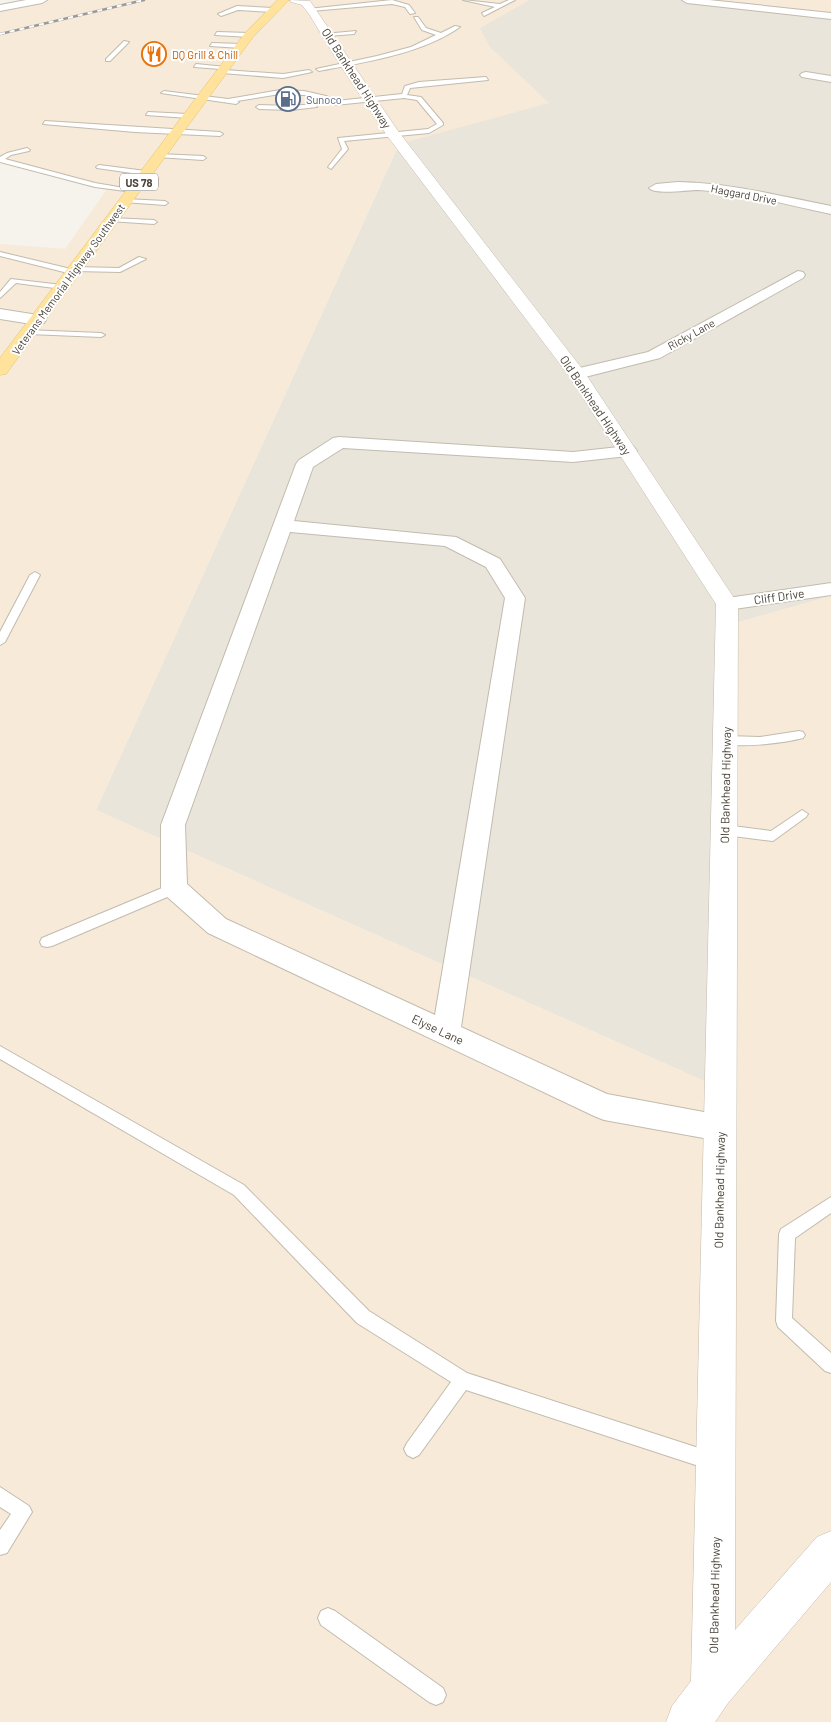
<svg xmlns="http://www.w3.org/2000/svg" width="831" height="1722" font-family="Barlow,sans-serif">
	<rect width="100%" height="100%" fill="#f6f3ec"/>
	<path fill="#eae5da" d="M 526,0 L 689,0 L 746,8 L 831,13 L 831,596 L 718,628 L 711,1084 L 96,810 L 447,39 Z"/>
	<path fill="#f7ead8" d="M 44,0 L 530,0 L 480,28 L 490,47 L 549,103 L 399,144 L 96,810 L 711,1084 L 718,628 L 831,596 L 831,1722 L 0,1722 L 0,244 L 65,249 L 107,189 L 0,162 L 0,11 Z
		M 689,0 L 831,0 L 831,13 L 746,8 Z"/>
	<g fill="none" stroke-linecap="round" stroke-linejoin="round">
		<defs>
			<path id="service" d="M 392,0 L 409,5 L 415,13 L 410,14 L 405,7 L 392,4 L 311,11 L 308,9 Z
				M 463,0 L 500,4 L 509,0 L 515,0 L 484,16 L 482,13 L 495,7 Z
				M 237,6 L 273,8 L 276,10 L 273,12 L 238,10 L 221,16 L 218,14 Z
				M 414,17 L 418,17 L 426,28 L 441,33 L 455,26 L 460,27 C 422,54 365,62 319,71 L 316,69 L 377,56 L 411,47 L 436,35 L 422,30 Z
				M 356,31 L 354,34 L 327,36 L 324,34 Z
				M 217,32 L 249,33 L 252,35 L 249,37 L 215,35 Z
				M 124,41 L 129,42 L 110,61 L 106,61 L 106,59 Z
				M 212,43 L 241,44 L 244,46 L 241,48 L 210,46 Z
				M 196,64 L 226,67 L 225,70 L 283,74 L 309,70 L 312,72 L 283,78 L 222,73 L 219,71 L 221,69 L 194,67 Z
				M 486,77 L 488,80 L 410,88 L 407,95 L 421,97 L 443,123 L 443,125 L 429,133 L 344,141 L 348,149 L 331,169 L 328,167 L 342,149 L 338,138 L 428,129 L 437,124 L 417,100 L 404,98 L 335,105 L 322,98 L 304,95 L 280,94 L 237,101 L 239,102 L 236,104 L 161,93 L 164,91 L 228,99 L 280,90 L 304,91 L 326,96 L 336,101 L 402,94 L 405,86 L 419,82 Z
				M 315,104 L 317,107 L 291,110 L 259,109 L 256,107 L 259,105 L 291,106 Z
				M 148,112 L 188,114 L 191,116 L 188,118 L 146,115 Z
				M 45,121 L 220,132 L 223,134 L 220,136 L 135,132 L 43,124 Z
				M 27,148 L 30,150 L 29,151 L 11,155 L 5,159 L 95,183 L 136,190 L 133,192 L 95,187 L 0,162 L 0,157 L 7,153 Z
				M 159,154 L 203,156 L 206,158 L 203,160 L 157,157 L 157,155 Z
				M 99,165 L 146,171 L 149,173 L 146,175 L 97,168 L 96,167 Z
				M 125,199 L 165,201 L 168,203 L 165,205 L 123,202 L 122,201 Z
				M 111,218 L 154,220 L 157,222 L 154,224 L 109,221 L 108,220 Z
				M 0,252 L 71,269 L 74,267 L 119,268 L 139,257 L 146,259 L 120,272 L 75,271 L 72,274 L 0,256 Z
				M 11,279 L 62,285 L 66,287 L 62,289 L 16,283 L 0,298 L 0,292 Z
				M 26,330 L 101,333 L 105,335 L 101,337 L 29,334 L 26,334 Z
				M 35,572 L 40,575 L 5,642 L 0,645 L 0,632 L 30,575 Z
				M 799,731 L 803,732 L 805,735 L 803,738 C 789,742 729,751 720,740 L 726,736 L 760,737 Z
				M 802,810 L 808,814 L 806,817 L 773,841 L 725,835 L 721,833 L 719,830 L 721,827 L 725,825 L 771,831 Z
				M 174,883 L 179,884 L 180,888 L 179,892 L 52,946 L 47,947 L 42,946 L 40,942 L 42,938 Z
				M 0,1046 L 244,1185 L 369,1311 L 467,1373 L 711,1452 L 717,1455 L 720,1461 L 717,1467 L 711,1470 L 466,1390 L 419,1455 L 413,1458 L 407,1455 L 404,1449 L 407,1443 L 451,1382 L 357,1323 L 234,1195 L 0,1059 Z
				M 831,1197 L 831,1213 L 795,1238 L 792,1318 L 831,1353 L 831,1373 L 825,1371 L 778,1327 L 776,1321 L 779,1234 L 781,1229 Z
				M 0,1487 L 29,1506 L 32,1512 L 7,1553 L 0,1555 L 0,1530 L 11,1514 L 0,1507 Z
				M 328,1608 L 335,1611 L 443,1688 L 446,1695 L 443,1702 L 436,1705 L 429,1702 L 321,1625 L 318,1618 L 321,1611 Z"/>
			<path id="minor" d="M 26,0 L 47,0 L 42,3 L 0,11 L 0,5 Z
				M 682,0 L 709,0 L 831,13 L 831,19 L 687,3 Z
				M 806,72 L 831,76 L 831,82 L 802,77 L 800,75 L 802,73 Z
				M 678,182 C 730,183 780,196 831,206 L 831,214 C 787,205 743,192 698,190 C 688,190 655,195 649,188 L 656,184 Z
				M 798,271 L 803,272 L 805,275 L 803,278 L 660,358 L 577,379 L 571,378 L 569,374 L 571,370 L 648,352 Z
				M 0,309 L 38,315 L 44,317 L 46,320 L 44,323 L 38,325 L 0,319 Z
				M 339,437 L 573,452 L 628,446 L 634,447 L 637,451 L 634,455 L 628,456 L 573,462 L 343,448 L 313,467 L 294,521 L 456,537 L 500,559 L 525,598 L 461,1027 L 607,1094 L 720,1115 L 730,1118 L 735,1128 L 730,1138 L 720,1141 L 604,1120 L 594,1116 L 208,933 L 165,895 L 161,888 L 161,825 L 296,464 L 299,460 L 333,438 ZM 290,532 L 445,546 L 486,567 L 505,598 L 435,1015 L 226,919 L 187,884 L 185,825 Z
				M 831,583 L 831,595 L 727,610 L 720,609 L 717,604 L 720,599 L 727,598 Z"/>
			<path id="tertiary" d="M 290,0 L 310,1 L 398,131 L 583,370 L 738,604 L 735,1630 L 817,1537 L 831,1531 L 831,1582 L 728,1703 L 715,1722 L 666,1722 L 672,1706 L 691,1681 L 716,604 L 569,376 L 388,137 L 340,65 L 309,14 L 302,5 L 291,2 Z"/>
			<path id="primary" d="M 278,0 L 289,0 L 253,37 L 6,374 L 0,375 L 0,358 L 245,33 Z"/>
		</defs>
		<use href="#service" stroke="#c2bbae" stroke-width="2"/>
		<use href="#minor" stroke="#c2bbae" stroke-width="2"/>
		<use href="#tertiary" stroke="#c2bbae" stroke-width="1"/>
		<use href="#primary" stroke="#e6c16a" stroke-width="1"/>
		<use href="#service" fill="#fff" fill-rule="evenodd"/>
		<use href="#minor" fill="#fff" fill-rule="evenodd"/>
		<use href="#tertiary" fill="#fff" fill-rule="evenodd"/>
		<use href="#primary" fill="#ffe39c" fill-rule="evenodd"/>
		<defs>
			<path id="rail" d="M 0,34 L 144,0"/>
		</defs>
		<use href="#rail" stroke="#9a9a9a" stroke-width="2.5"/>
		<use href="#rail" stroke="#fff" stroke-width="2" stroke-dasharray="5" stroke-linecap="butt"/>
	</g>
	<defs>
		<symbol id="restaurant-ring" viewBox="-11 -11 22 22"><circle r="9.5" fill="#fff" stroke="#e8710a" stroke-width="1.5"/><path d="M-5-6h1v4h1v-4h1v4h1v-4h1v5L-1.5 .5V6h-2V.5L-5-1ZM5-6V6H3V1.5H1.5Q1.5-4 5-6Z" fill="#e8710a"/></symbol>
		<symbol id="fuel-ring" viewBox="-11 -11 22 22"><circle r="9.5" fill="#fff" stroke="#5c6f8a" stroke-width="1.5"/><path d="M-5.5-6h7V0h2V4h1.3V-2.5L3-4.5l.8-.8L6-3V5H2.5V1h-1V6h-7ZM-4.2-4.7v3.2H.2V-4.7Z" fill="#5c6f8a"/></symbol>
	</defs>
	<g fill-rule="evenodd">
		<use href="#restaurant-ring" x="140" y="40" width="28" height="28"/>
		<use href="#fuel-ring" x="274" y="85" width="28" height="28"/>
	</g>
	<g text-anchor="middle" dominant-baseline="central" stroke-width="4" stroke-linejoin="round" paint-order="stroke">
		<g font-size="11" fill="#c56008" stroke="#fff" text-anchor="start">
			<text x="172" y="54">DQ Grill &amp; Chill</text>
		</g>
		<g font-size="11" fill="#4e5e75" stroke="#fff" text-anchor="start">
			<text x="306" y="99">Sunoco</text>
		</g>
		<rect fill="#fff" stroke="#817c74" stroke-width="1" x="120" y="173.5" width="38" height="17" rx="4"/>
		<g font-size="11" font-weight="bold" fill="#4b4439">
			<text x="139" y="182">US 78</text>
		</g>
		<g font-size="11" fill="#4b4439" stroke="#fff">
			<text transform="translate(744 194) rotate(11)">Haggard Drive</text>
			<text transform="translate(68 279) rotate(-54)">Veterans Memorial Highway Southwest</text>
			<text transform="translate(691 334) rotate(-29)">Ricky Lane</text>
		</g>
		<g font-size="12" fill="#4b4439" stroke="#fff">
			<text transform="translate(357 78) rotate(57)">Old Bankhead Highway</text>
			<text transform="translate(596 405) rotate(56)">Old Bankhead Highway</text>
			<text transform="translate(779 596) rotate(-8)">Cliff Drive</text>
			<text transform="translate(725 785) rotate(-89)">Old Bankhead Highway</text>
			<text transform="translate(438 1029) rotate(25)">Elyse Lane</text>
			<text transform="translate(719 1190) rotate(-89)">Old Bankhead Highway</text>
			<text transform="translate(714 1595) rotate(-89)">Old Bankhead Highway</text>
		</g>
	</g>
</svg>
